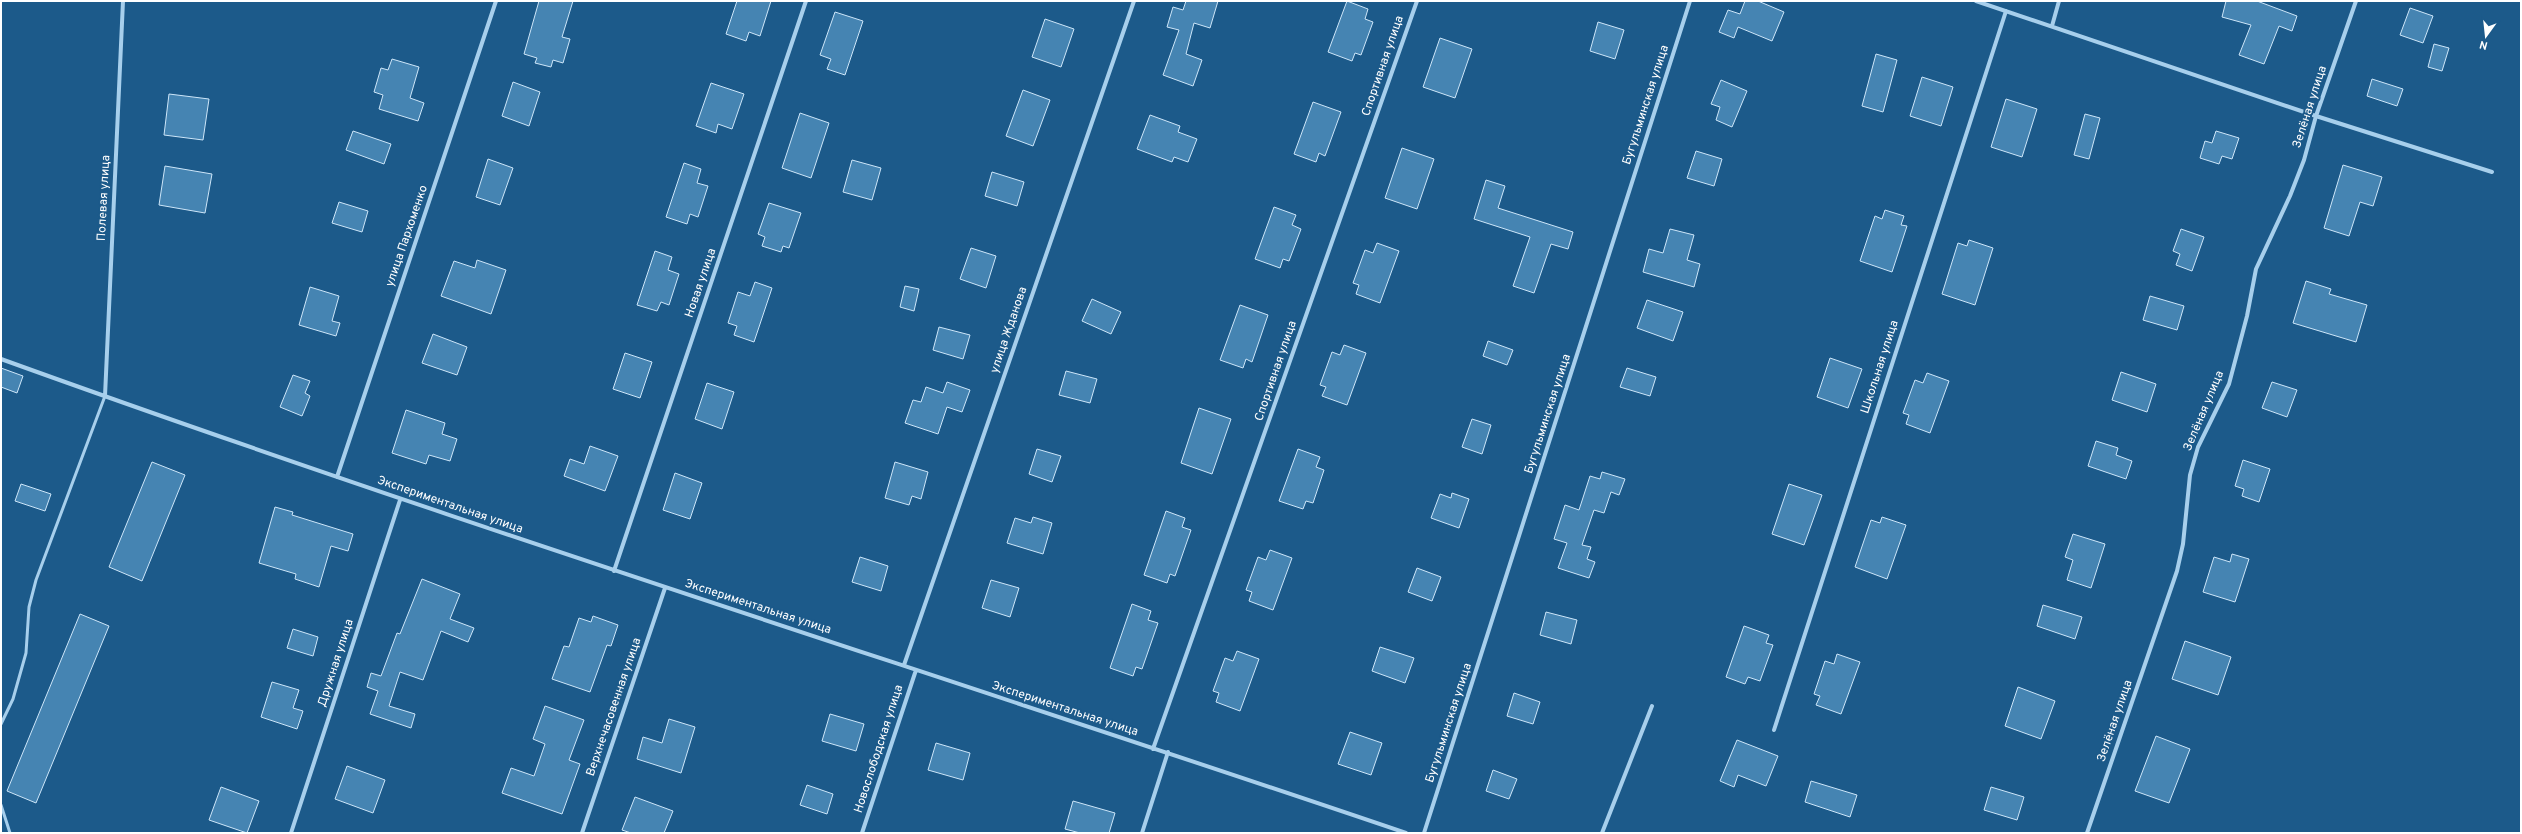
<svg xmlns="http://www.w3.org/2000/svg" width="2522" height="834" font-family="Overpass,sans-serif">
	<rect width="100%" height="100%" fill="#1c5a8a"/>
	<path fill="#4584b2" stroke="#cde6f9" d="M 539,1 L 573,1 L 562,37 L 570,39 L 563,63 L 553,60 L 551,67 L 535,63 L 537,58 L 524,54 Z
		M 737,1 L 771,1 L 760,36 L 749,32 L 746,41 L 726,34 Z
		M 1186,1 L 1218,1 L 1210,28 L 1194,23 L 1186,54 L 1202,60 L 1193,86 L 1163,75 L 1179,30 L 1167,27 L 1173,7 L 1183,10 Z
		M 1347,1 L 1368,9 L 1365,19 L 1373,22 L 1361,55 L 1355,53 L 1352,61 L 1328,52 Z
		M 1745,1 L 1758,1 L 1784,12 L 1772,41 L 1738,27 L 1734,38 L 1719,32 L 1728,10 L 1740,14 Z
		M 2226,1 L 2257,1 L 2297,16 L 2292,31 L 2279,26 L 2264,64 L 2239,55 L 2251,25 L 2222,17 Z
		M 2410,8 L 2433,16 L 2423,43 L 2400,35 Z
		M 835,12 L 863,21 L 845,75 L 827,69 L 831,59 L 820,55 Z
		M 1045,19 L 1074,29 L 1061,67 L 1032,57 Z
		M 1598,22 L 1624,30 L 1615,59 L 1590,51 Z
		M 1440,38 L 1472,49 L 1455,98 L 1423,87 Z
		M 2434,44 L 2449,48 L 2442,71 L 2428,67 Z
		M 1876,54 L 1897,60 L 1883,112 L 1862,106 Z
		M 392,59 L 419,67 L 410,98 L 424,103 L 418,121 L 379,109 L 383,95 L 374,92 L 381,68 L 388,70 Z
		M 1922,77 L 1953,87 L 1941,126 L 1910,116 Z
		M 2372,79 L 2403,89 L 2397,106 L 2367,96 Z
		M 1721,80 L 1747,91 L 1732,127 L 1716,120 L 1720,107 L 1711,104 Z
		M 513,82 L 540,92 L 529,126 L 502,116 Z
		M 711,83 L 744,94 L 732,129 L 718,124 L 716,133 L 696,126 Z
		M 1023,90 L 1050,100 L 1033,146 L 1006,136 Z
		M 169,94 L 209,99 L 203,140 L 164,135 Z
		M 2006,99 L 2037,109 L 2022,157 L 1991,147 Z
		M 1313,102 L 1341,112 L 1325,156 L 1319,153 L 1316,162 L 1294,154 Z
		M 800,113 L 829,123 L 811,178 L 782,168 Z
		M 2085,114 L 2100,118 L 2089,159 L 2074,155 Z
		M 1150,115 L 1180,126 L 1178,132 L 1197,139 L 1188,162 L 1174,157 L 1172,162 L 1137,149 Z
		M 353,131 L 391,144 L 384,164 L 346,150 Z
		M 2216,131 L 2239,138 L 2232,159 L 2222,156 L 2219,164 L 2200,158 L 2205,141 L 2212,143 Z
		M 1402,148 L 1434,159 L 1417,209 L 1385,198 Z
		M 1696,151 L 1722,159 L 1714,186 L 1687,178 Z
		M 488,159 L 513,168 L 500,205 L 476,197 Z
		M 852,160 L 881,168 L 872,200 L 843,192 Z
		M 684,163 L 701,169 L 697,183 L 708,186 L 698,217 L 690,214 L 687,224 L 666,217 Z
		M 2343,165 L 2382,177 L 2373,206 L 2360,202 L 2349,236 L 2324,228 Z
		M 165,166 L 212,174 L 205,213 L 159,205 Z
		M 992,172 L 1024,182 L 1017,206 L 985,196 Z
		M 1486,180 L 1505,186 L 1498,208 L 1573,232 L 1568,249 L 1551,244 L 1534,293 L 1513,286 L 1530,237 L 1474,219 Z
		M 339,202 L 368,211 L 362,232 L 332,223 Z
		M 769,203 L 801,213 L 789,248 L 783,246 L 781,252 L 762,246 L 765,237 L 758,234 Z
		M 1274,207 L 1296,215 L 1292,225 L 1301,229 L 1289,261 L 1283,259 L 1280,268 L 1255,259 Z
		M 1885,210 L 1904,216 L 1901,225 L 1907,226 L 1892,272 L 1860,261 L 1875,216 L 1882,219 Z
		M 1670,229 L 1694,235 L 1687,260 L 1700,264 L 1694,287 L 1643,272 L 1649,249 L 1663,253 Z
		M 2181,229 L 2204,237 L 2192,271 L 2176,265 L 2180,254 L 2173,251 Z
		M 1969,240 L 1993,248 L 1975,305 L 1942,294 L 1958,243 L 1967,246 Z
		M 1377,243 L 1399,251 L 1380,303 L 1356,294 L 1359,285 L 1353,283 L 1365,250 L 1373,253 Z
		M 971,248 L 996,256 L 986,288 L 960,279 Z
		M 655,251 L 672,257 L 668,270 L 679,274 L 669,305 L 661,302 L 657,311 L 637,305 Z
		M 477,260 L 506,270 L 491,314 L 441,296 L 454,261 L 475,268 Z
		M 2306,281 L 2331,289 L 2329,294 L 2367,305 L 2356,342 L 2293,323 Z
		M 755,282 L 772,288 L 754,342 L 734,335 L 737,326 L 728,323 L 738,292 L 750,296 Z
		M 905,286 L 919,289 L 914,311 L 900,307 Z
		M 310,287 L 339,296 L 332,321 L 340,323 L 336,336 L 299,325 Z
		M 2150,296 L 2184,306 L 2177,330 L 2143,320 Z
		M 1092,299 L 1121,312 L 1111,334 L 1082,321 Z
		M 1647,300 L 1683,312 L 1673,341 L 1637,328 Z
		M 1240,305 L 1268,315 L 1252,362 L 1246,359 L 1243,368 L 1220,360 Z
		M 939,327 L 970,335 L 963,359 L 933,350 Z
		M 433,334 L 467,347 L 457,375 L 422,363 Z
		M 1488,341 L 1513,350 L 1507,365 L 1483,356 Z
		M 1344,345 L 1366,353 L 1347,405 L 1322,396 L 1326,387 L 1320,385 L 1332,352 L 1340,355 Z
		M 625,353 L 652,362 L 640,398 L 613,389 Z
		M 1830,358 L 1862,369 L 1848,408 L 1817,397 Z
		M 1,368 L 23,376 L 17,393 L 1,387 Z
		M 1627,368 L 1656,377 L 1650,396 L 1620,387 Z
		M 1066,371 L 1097,379 L 1090,403 L 1059,395 Z
		M 2121,372 L 2156,384 L 2147,412 L 2112,400 Z
		M 1927,373 L 1949,381 L 1930,433 L 1906,424 L 1909,415 L 1903,413 L 1915,380 L 1923,383 Z
		M 293,375 L 310,381 L 305,393 L 310,396 L 302,416 L 280,407 Z
		M 947,382 L 970,390 L 962,412 L 947,407 L 938,434 L 905,423 L 913,400 L 921,402 L 926,387 L 943,393 Z
		M 2272,382 L 2297,390 L 2287,417 L 2262,408 Z
		M 707,383 L 734,392 L 722,429 L 695,419 Z
		M 1199,408 L 1231,419 L 1212,474 L 1181,463 Z
		M 406,410 L 445,423 L 442,434 L 457,439 L 450,461 L 429,455 L 426,464 L 392,453 Z
		M 1472,419 L 1491,425 L 1482,454 L 1462,447 Z
		M 2096,441 L 2118,448 L 2116,455 L 2132,461 L 2126,479 L 2088,466 Z
		M 590,446 L 618,456 L 605,491 L 564,476 L 570,459 L 584,464 Z
		M 1037,449 L 1061,456 L 1052,482 L 1029,474 Z
		M 1298,449 L 1320,457 L 1316,467 L 1324,470 L 1313,503 L 1306,501 L 1303,509 L 1279,501 Z
		M 2243,460 L 2270,469 L 2259,502 L 2242,496 L 2244,489 L 2235,486 Z
		M 152,462 L 185,475 L 142,581 L 109,567 Z
		M 895,462 L 928,472 L 921,499 L 912,496 L 909,505 L 885,498 Z
		M 1602,472 L 1625,479 L 1619,495 L 1611,492 L 1604,513 L 1594,510 L 1582,545 L 1591,547 L 1587,559 L 1595,562 L 1589,578 L 1558,568 L 1567,543 L 1554,539 L 1565,505 L 1579,510 L 1590,476 L 1600,479 Z
		M 675,473 L 702,483 L 690,519 L 663,510 Z
		M 21,484 L 51,494 L 45,511 L 15,501 Z
		M 1789,484 L 1822,495 L 1804,545 L 1772,534 Z
		M 1452,493 L 1469,499 L 1459,528 L 1431,518 L 1440,494 L 1451,498 Z
		M 275,507 L 293,512 L 292,515 L 353,534 L 348,551 L 331,546 L 319,587 L 295,579 L 296,574 L 259,563 Z
		M 1166,511 L 1185,518 L 1182,527 L 1191,530 L 1175,576 L 1170,574 L 1167,583 L 1144,575 Z
		M 1033,517 L 1052,523 L 1043,554 L 1007,543 L 1015,518 L 1031,523 Z
		M 1882,517 L 1906,525 L 1887,579 L 1855,567 L 1871,520 L 1880,523 Z
		M 2073,534 L 2105,544 L 2091,588 L 2067,580 L 2073,560 L 2065,557 Z
		M 1270,550 L 1292,558 L 1273,610 L 1249,601 L 1252,592 L 1246,590 L 1258,557 L 1266,560 Z
		M 2232,554 L 2249,559 L 2235,602 L 2203,592 L 2214,557 L 2230,562 Z
		M 860,557 L 888,566 L 881,591 L 852,582 Z
		M 1417,568 L 1441,577 L 1432,601 L 1408,592 Z
		M 422,579 L 460,594 L 450,619 L 474,628 L 468,642 L 441,631 L 423,680 L 400,672 L 389,706 L 415,714 L 411,728 L 370,714 L 378,691 L 367,687 L 371,673 L 381,676 L 397,633 L 400,634 Z
		M 991,580 L 1019,588 L 1010,617 L 982,608 Z
		M 1132,604 L 1151,611 L 1148,620 L 1158,623 L 1142,669 L 1136,667 L 1133,676 L 1110,668 Z
		M 2043,605 L 2082,617 L 2075,639 L 2037,626 Z
		M 1546,612 L 1577,620 L 1571,644 L 1540,635 Z
		M 80,614 L 109,626 L 36,803 L 7,791 Z
		M 593,616 L 618,625 L 611,646 L 607,645 L 590,692 L 552,679 L 564,646 L 569,647 L 579,618 L 591,622 Z
		M 1744,626 L 1769,635 L 1766,643 L 1773,645 L 1760,681 L 1748,677 L 1745,684 L 1726,677 Z
		M 293,629 L 318,637 L 313,656 L 287,648 Z
		M 2185,641 L 2231,657 L 2218,695 L 2172,679 Z
		M 1380,647 L 1414,658 L 1405,683 L 1372,671 Z
		M 1237,651 L 1259,659 L 1240,711 L 1216,702 L 1219,693 L 1213,691 L 1225,658 L 1233,661 Z
		M 1837,654 L 1860,662 L 1841,714 L 1816,705 L 1820,696 L 1814,694 L 1825,661 L 1834,664 Z
		M 272,682 L 299,690 L 293,708 L 303,711 L 297,729 L 261,717 Z
		M 2018,687 L 2055,701 L 2041,739 L 2005,726 Z
		M 1514,693 L 1540,702 L 1533,724 L 1507,716 Z
		M 545,706 L 584,720 L 569,760 L 580,764 L 562,814 L 502,793 L 511,768 L 534,776 L 545,744 L 533,739 Z
		M 830,714 L 864,724 L 856,751 L 822,741 Z
		M 669,719 L 695,727 L 681,773 L 637,759 L 643,737 L 662,743 Z
		M 1350,732 L 1382,743 L 1371,775 L 1338,764 Z
		M 2156,736 L 2190,749 L 2169,803 L 2135,791 Z
		M 1737,740 L 1778,756 L 1766,786 L 1738,775 L 1734,787 L 1720,781 Z
		M 936,743 L 970,753 L 963,780 L 928,770 Z
		M 347,766 L 385,780 L 373,813 L 335,799 Z
		M 1493,770 L 1517,779 L 1509,799 L 1486,791 Z
		M 1811,781 L 1857,795 L 1850,817 L 1805,802 Z
		M 807,785 L 833,794 L 827,814 L 800,805 Z
		M 221,787 L 259,801 L 247,833 L 209,820 Z
		M 1991,787 L 2024,797 L 2017,820 L 1984,810 Z
		M 635,797 L 673,811 L 664,833 L 631,833 L 622,830 Z
		M 1073,801 L 1115,813 L 1109,833 L 1080,833 L 1065,829 Z"/>
	<g fill="none" stroke-linecap="round" stroke-linejoin="round">
		<path stroke="#a7cfec" stroke-width="3" d="M 1,724 L 13,699 L 26,653 L 29,607 L 36,580 L 105,396
			M 1,805 L 10,833"/>
		<path stroke="#a7cfec" stroke-width="4" d="M 1976,1 L 2316,116 L 2492,172
			M 2052,26 L 2059,1
			M 1,359 C 466,527 938,674 1406,833
			M 105,396 L 123,1
			M 337,477 L 496,1
			M 614,571 L 806,1
			M 904,665 L 1134,1
			M 1774,730 L 2006,11
			M 1153,749 L 1417,1
			M 291,833 L 400,500
			M 582,833 L 665,588
			M 862,833 L 916,670
			M 1142,833 L 1168,752
			M 1424,833 L 1690,1
			M 1602,833 L 1652,706
			M 2087,833 L 2177,571 L 2183,544 L 2190,475 L 2198,447 L 2229,384 L 2247,316 L 2256,269 L 2290,196 L 2304,160 L 2316,116 L 2356,1"/>
	</g>
	<g text-anchor="middle" dominant-baseline="central" stroke-width="4" stroke-linejoin="round" paint-order="stroke">
		<g font-size="12" fill="#fff" stroke="#1c5a8a">
			<text transform="translate(1383 66) rotate(-71)">Спортивная улица</text>
			<text transform="translate(1646 105) rotate(-72)">Бугульминская улица</text>
			<text transform="translate(2310 107) rotate(-72)">Зелёная улица</text>
			<text transform="translate(104 198) rotate(-87)">Полевая улица</text>
			<text transform="translate(407 236) rotate(-71)">улица Пархоменко</text>
			<text transform="translate(701 283) rotate(-71)">Новая улица</text>
			<text transform="translate(1009 330) rotate(-71)">улица Жданова</text>
			<text transform="translate(1880 367) rotate(-72)">Школьная улица</text>
			<text transform="translate(1276 371) rotate(-71)">Спортивная улица</text>
			<text transform="translate(2204 411) rotate(-67)">Зелёная улица</text>
			<text transform="translate(1548 414) rotate(-72)">Бугульминская улица</text>
			<text transform="translate(450 505) rotate(19)">Экспериментальная улица</text>
			<text transform="translate(758 607) rotate(18)">Экспериментальная улица</text>
			<text transform="translate(336 663) rotate(-72)">Дружная улица</text>
			<text transform="translate(614 707) rotate(-71)">Верхнечасовенная улица</text>
			<text transform="translate(1065 709) rotate(18)">Экспериментальная улица</text>
			<text transform="translate(2115 721) rotate(-71)">Зелёная улица</text>
			<text transform="translate(1449 723) rotate(-72)">Бугульминская улица</text>
			<text transform="translate(879 749) rotate(-72)">Новослободская улица</text>
		</g>
	</g>
	<rect width="2522" height="834" fill="none" stroke="#ffffff" stroke-width="4"/>
	<g transform="translate(2486 36) rotate(195)" stroke="#1c5a8a" stroke-width="3" paint-order="stroke">
	<path d="M0-3L7 15L0 10L-7 15Z" fill="#ffffff"/>
	<text y="-6" font-size="11" font-weight="bold" text-anchor="middle" fill="#ffffff">N</text>
	</g>
</svg>
